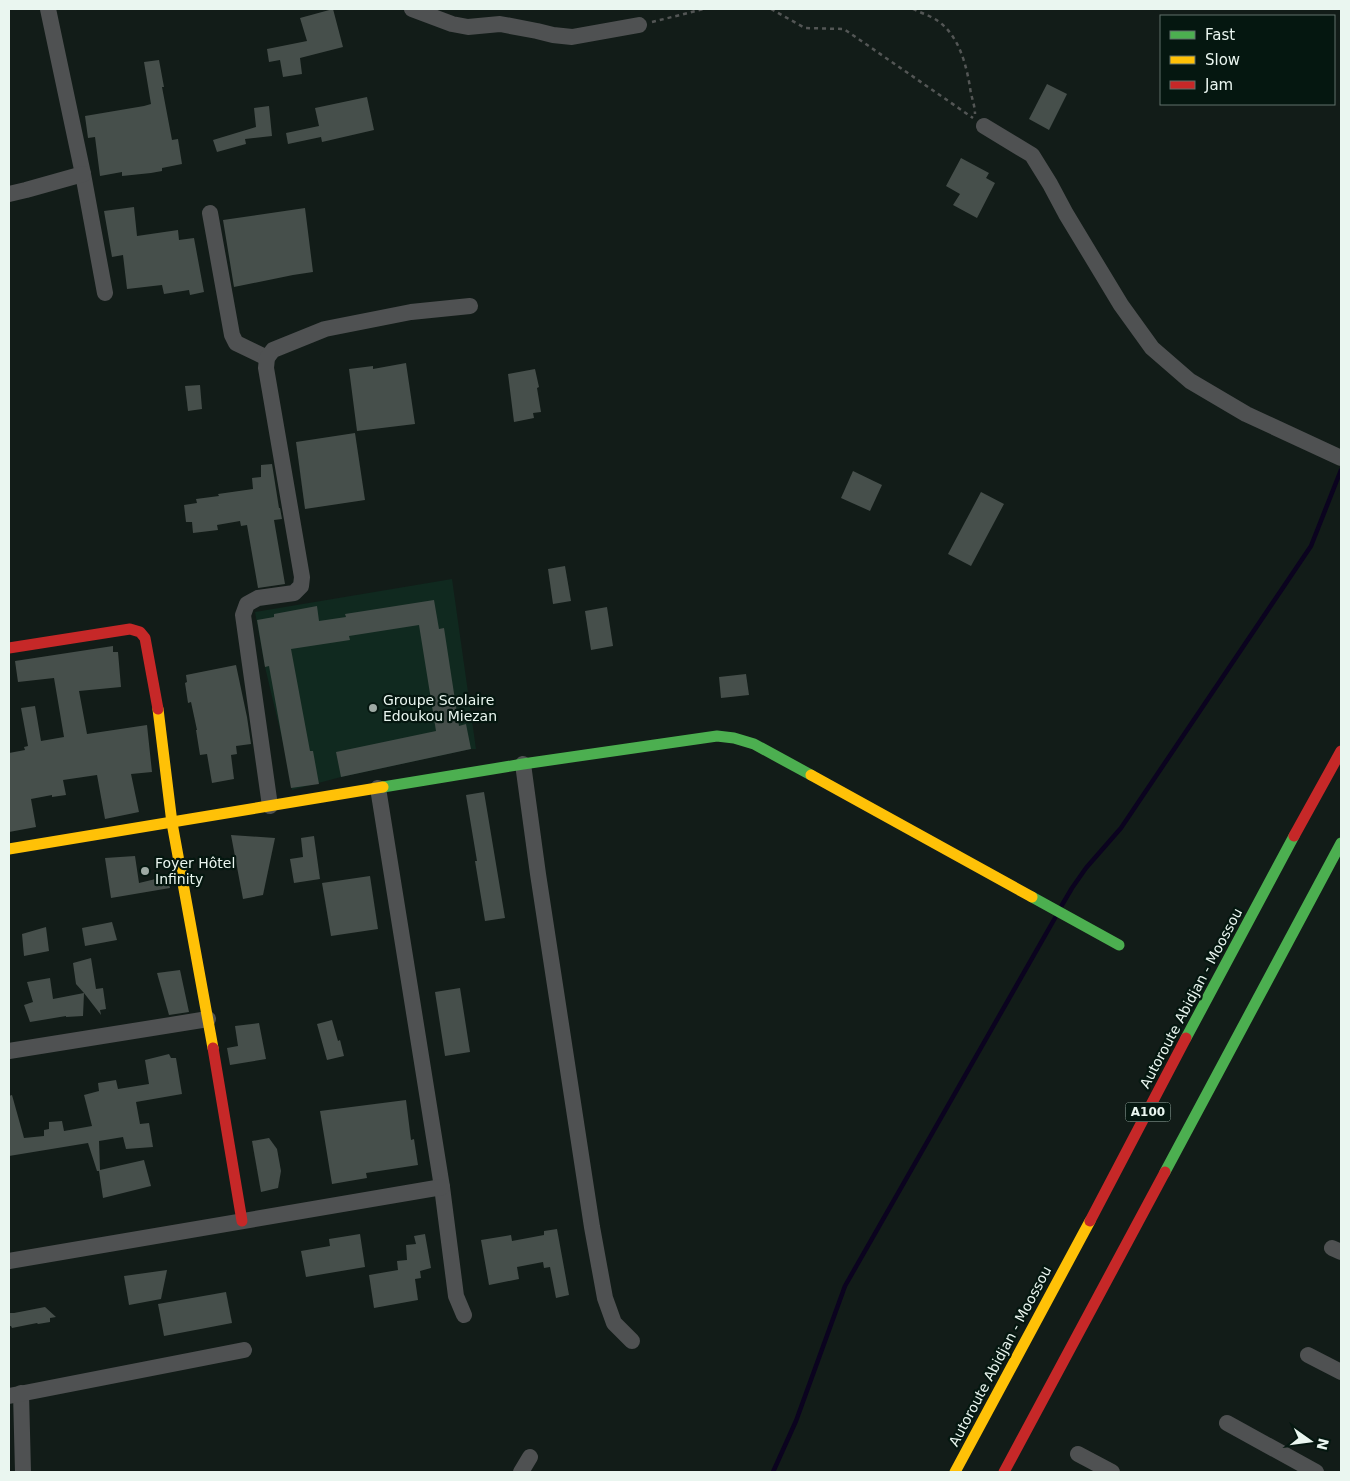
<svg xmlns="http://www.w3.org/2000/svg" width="1350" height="1481" font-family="'DejaVu Sans',sans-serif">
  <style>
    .built { fill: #10291f }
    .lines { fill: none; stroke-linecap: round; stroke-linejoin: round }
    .stream { stroke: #0b031f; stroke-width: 4.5 }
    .building { fill: #464f4b }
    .path { stroke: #535655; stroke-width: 2.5; stroke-dasharray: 4 4; stroke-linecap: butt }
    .street { stroke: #4f5152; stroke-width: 16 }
    .fast { stroke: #4caf50; stroke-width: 11 }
    .slow { stroke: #ffc107; stroke-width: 11 }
    .jam { stroke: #c62828; stroke-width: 11 }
    .poi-dot { fill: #9eaaa4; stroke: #051710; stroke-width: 2 }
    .labels { text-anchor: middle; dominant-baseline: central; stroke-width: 4.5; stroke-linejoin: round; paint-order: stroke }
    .shield { fill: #051710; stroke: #a5b3ad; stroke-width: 1 }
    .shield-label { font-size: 12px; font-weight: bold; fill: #eaf6f0 }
    .poi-label { font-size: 14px; fill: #eaf6f0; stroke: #051710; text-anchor: start }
    .street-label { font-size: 14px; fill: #eaf6f0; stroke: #051710 }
  </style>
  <rect width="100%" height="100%" fill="#121c18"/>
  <!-- built -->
  <polygon class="built" points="452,579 476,749 471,749 341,777 292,790 286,755 265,667 255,612"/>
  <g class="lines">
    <!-- stream -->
    <g class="stream">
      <polyline points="1062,905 1072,888 1086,868 1121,828 1311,546 1341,470"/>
      <polyline points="773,1472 796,1421 845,1286 1055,918"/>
    </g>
  </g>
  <!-- building -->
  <g class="building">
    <polygon points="333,9 343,47 300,58 302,74 283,77 280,60 269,62 267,49 307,41 300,18"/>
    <polygon points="159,60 164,87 162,87 172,140 178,139 182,164 162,168 162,171 151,173 122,176 122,172 100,176 95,137 88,138 85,116 144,106 151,104 144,62"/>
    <polygon points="1047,84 1067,94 1049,130 1029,119"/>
    <polygon points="367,97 374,130 322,142 321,137 288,144 286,133 319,126 315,108"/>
    <polygon points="269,106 272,136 245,139 246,144 217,152 213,140 256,127 254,108"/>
    <polygon points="961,158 989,173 986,178 995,183 977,218 953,205 960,194 946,186"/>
    <polygon points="134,207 137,236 178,230 179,240 194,238 204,292 190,295 189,290 164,294 162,285 127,289 123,255 112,257 104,211"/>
    <polygon points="305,208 313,272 293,275 234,287 223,220"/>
    <polygon points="406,363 415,424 357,431 349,369 373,366 373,369"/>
    <polygon points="535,369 539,387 537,388 541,412 533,413 534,418 514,422 508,374"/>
    <polygon points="200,385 202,409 188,411 185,386"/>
    <polygon points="355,433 365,500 305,509 296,442"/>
    <polygon points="272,464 279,508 280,508 282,519 274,520 285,584 258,588 247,525 241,526 240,521 217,525 218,530 193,533 192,522 186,522 184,505 197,503 196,499 219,496 218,494 253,489 252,478 261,477 261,465"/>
    <polygon points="853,471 882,485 870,511 841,498"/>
    <polygon points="981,492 1004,504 971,566 948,554"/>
    <polygon points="565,566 571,601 553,604 548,569"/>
    <polygon points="434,600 439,629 444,628 459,726 466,724 471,749 341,777 336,752 436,731 419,625 349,636 350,640 291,649 310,751 313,751 319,784 291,788 269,666 265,667 257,620 274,617 274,614 317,606 319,621 346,617 345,614"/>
    <polygon points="607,607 613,646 591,650 585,611"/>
    <polygon points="113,646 113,652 118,652 121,687 79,691 87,734 147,725 152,772 131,774 139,812 105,819 97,775 63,780 66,795 52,797 52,795 31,799 36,827 9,832 9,753 25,750 24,747 28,746 21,708 35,706 41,741 64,737 54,678 18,682 15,661"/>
    <polygon points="236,665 247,717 251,744 236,746 237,754 231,755 234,779 212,783 207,754 200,755 196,730 197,730 191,702 188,703 185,683 187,682 186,675"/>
    <polygon points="746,674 749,695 721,698 719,677"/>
    <polygon points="484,792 505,918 485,921 475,861 477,861 466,795"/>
    <polygon points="231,835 275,838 263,895 243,899"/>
    <polygon points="314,836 320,879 294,883 290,859 303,857 301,838"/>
    <polygon points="135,856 139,883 168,876 170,888 111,898 105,858"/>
    <polygon points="370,876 378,929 331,936 322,883"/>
    <polygon points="112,922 117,940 85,946 82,928"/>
    <polygon points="46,927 49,951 24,956 22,934"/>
    <polygon points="91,958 96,989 103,988 106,1009 100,1010 101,1015 84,993 83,1016 66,1017 66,1016 30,1022 24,1005 33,1002 27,982 50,978 53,999 84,993 76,984 73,963"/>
    <polygon points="180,970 189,1012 169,1015 157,973"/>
    <polygon points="460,988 470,1052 445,1056 435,992"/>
    <polygon points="332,1020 338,1041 340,1040 344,1056 327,1060 317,1024"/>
    <polygon points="259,1023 266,1059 230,1065 227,1048 238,1046 235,1026"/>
    <polygon points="169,1054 171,1058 176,1058 182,1094 136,1102 140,1124 149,1123 153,1147 126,1149 123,1137 99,1141 100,1170 144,1160 151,1186 103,1198 99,1171 97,1171 88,1143 9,1156 9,1096 12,1095 24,1138 44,1136 44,1130 49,1129 49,1122 62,1121 64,1131 92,1126 84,1095 99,1091 98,1083 116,1080 118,1089 149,1084 145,1060"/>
    <polygon points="406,1100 411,1140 414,1139 418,1165 366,1173 367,1178 332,1184 320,1111"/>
    <polygon points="269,1138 277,1149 281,1171 278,1188 261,1192 252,1141"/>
    <polygon points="557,1229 569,1295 556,1298 550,1267 544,1268 543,1262 517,1267 519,1279 489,1285 481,1240 511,1235 512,1241 544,1235 544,1231"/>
    <polygon points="360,1234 365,1267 306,1277 301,1251 330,1246 329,1239"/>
    <polygon points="425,1234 431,1268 420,1271 421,1278 415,1279 418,1300 374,1308 369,1275 398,1270 397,1261 407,1260 406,1245 416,1244 414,1236"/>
    <polygon points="167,1270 161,1299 129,1305 124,1276"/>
    <polygon points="226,1292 232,1323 164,1336 158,1304"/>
    <polygon points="45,1307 56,1317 50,1318 50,1322 38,1324 37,1323 12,1328 11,1326 9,1326 9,1313 14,1313"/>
  </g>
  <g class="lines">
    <!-- path -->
    <g class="path">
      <polyline points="771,9 805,28 844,29 973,118"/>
      <path d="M913,9c8,4 18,7 25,12 21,15 28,43 32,66 1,10 5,18 5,27"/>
      <polyline points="652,22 704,9"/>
    </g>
    <!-- street -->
    <g class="street">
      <polyline points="48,9 83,174 105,293"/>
      <polyline points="412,9 452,24 468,27 500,24 537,31 553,35 572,37 639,25"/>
      <polyline points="984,126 1032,155 1050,184 1066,214 1121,305 1152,348 1190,381 1246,414 1341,458"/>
      <polyline points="9,194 26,190 83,174"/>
      <polyline points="210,213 232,335 236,343 267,358"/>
      <polyline points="523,764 538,874 592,1227 605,1298 614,1323 632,1341"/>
      <polyline points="378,788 442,1187 456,1296 464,1315"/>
      <polyline points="270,806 243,615 247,604 258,598 294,593 301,586 302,577 266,368 267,358 273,350 325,329 411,312 470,306"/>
      <polyline points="9,1051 208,1019"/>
      <polyline points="1332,1248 1341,1252"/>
      <polyline points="9,1261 442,1187"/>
      <polyline points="1308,1355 1341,1372"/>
      <polyline points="21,1393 23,1472"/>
      <polyline points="9,1396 244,1350"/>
      <polyline points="1227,1423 1316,1472"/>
      <polyline points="1078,1454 1112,1472"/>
      <polyline points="521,1472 530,1457"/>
    </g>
    <!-- fast -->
    <g class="fast">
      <polyline points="383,787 523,764 717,736 734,738 754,744 811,775"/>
      <polyline points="1032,897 1119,945"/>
      <polyline points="1186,1038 1294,836"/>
      <polyline points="1165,1172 1341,843"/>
    </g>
    <!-- slow -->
    <g class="slow">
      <polyline points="158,709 172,823 213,1048"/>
      <polyline points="811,775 1032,897"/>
      <polyline points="9,849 383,787"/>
      <polyline points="955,1472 1090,1221"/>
    </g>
    <!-- jam -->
    <g class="jam">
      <polyline points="9,648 130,629 140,632 145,638 158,709"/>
      <polyline points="1294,836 1341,751"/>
      <polyline points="213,1048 242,1221"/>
      <polyline points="1090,1221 1186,1038"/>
      <polyline points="1004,1472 1165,1172"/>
    </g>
  </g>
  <!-- markers -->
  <g class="poi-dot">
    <circle cx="373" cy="708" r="5"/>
    <circle cx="145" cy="871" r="5"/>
  </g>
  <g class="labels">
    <!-- shield labels -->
    <rect class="shield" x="1125.5" y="1102.5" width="45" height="19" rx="4"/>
    <g class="shield-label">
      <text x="1148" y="1112">A100</text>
    </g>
    <!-- poi labels -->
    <g class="poi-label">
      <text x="383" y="700">Groupe Scolaire<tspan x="383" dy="16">Edoukou Miezan</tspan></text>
      <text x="155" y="863">Foyer Hôtel<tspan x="155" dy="16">Infinity</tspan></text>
    </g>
    <!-- street labels -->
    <g class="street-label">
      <text transform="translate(1191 998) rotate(-62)">Autoroute Abidjan - Moossou</text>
      <text transform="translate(1000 1356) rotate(-62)">Autoroute Abidjan - Moossou</text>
    </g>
  </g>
  <!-- border -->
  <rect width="1350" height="1481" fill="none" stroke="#eaf6f0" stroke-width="20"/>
  <!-- legend -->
  <rect x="1160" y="15" width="175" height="90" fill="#051710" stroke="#61706a"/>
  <rect x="1170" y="31" width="25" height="8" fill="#4caf50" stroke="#61706a"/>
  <text x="1205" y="40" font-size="15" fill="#eaf6f0">Fast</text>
  <rect x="1170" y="56" width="25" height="8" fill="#ffc107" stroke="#61706a"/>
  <text x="1205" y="65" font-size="15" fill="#eaf6f0">Slow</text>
  <rect x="1170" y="81" width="25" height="8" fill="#c62828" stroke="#61706a"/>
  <text x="1205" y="90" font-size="15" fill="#eaf6f0">Jam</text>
  <!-- north arrow -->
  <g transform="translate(1310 1441) rotate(104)" stroke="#051710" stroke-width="4" paint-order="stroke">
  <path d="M0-4L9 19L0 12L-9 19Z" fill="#eaf6f0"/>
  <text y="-8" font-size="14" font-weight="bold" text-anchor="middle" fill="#eaf6f0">N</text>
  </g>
</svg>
